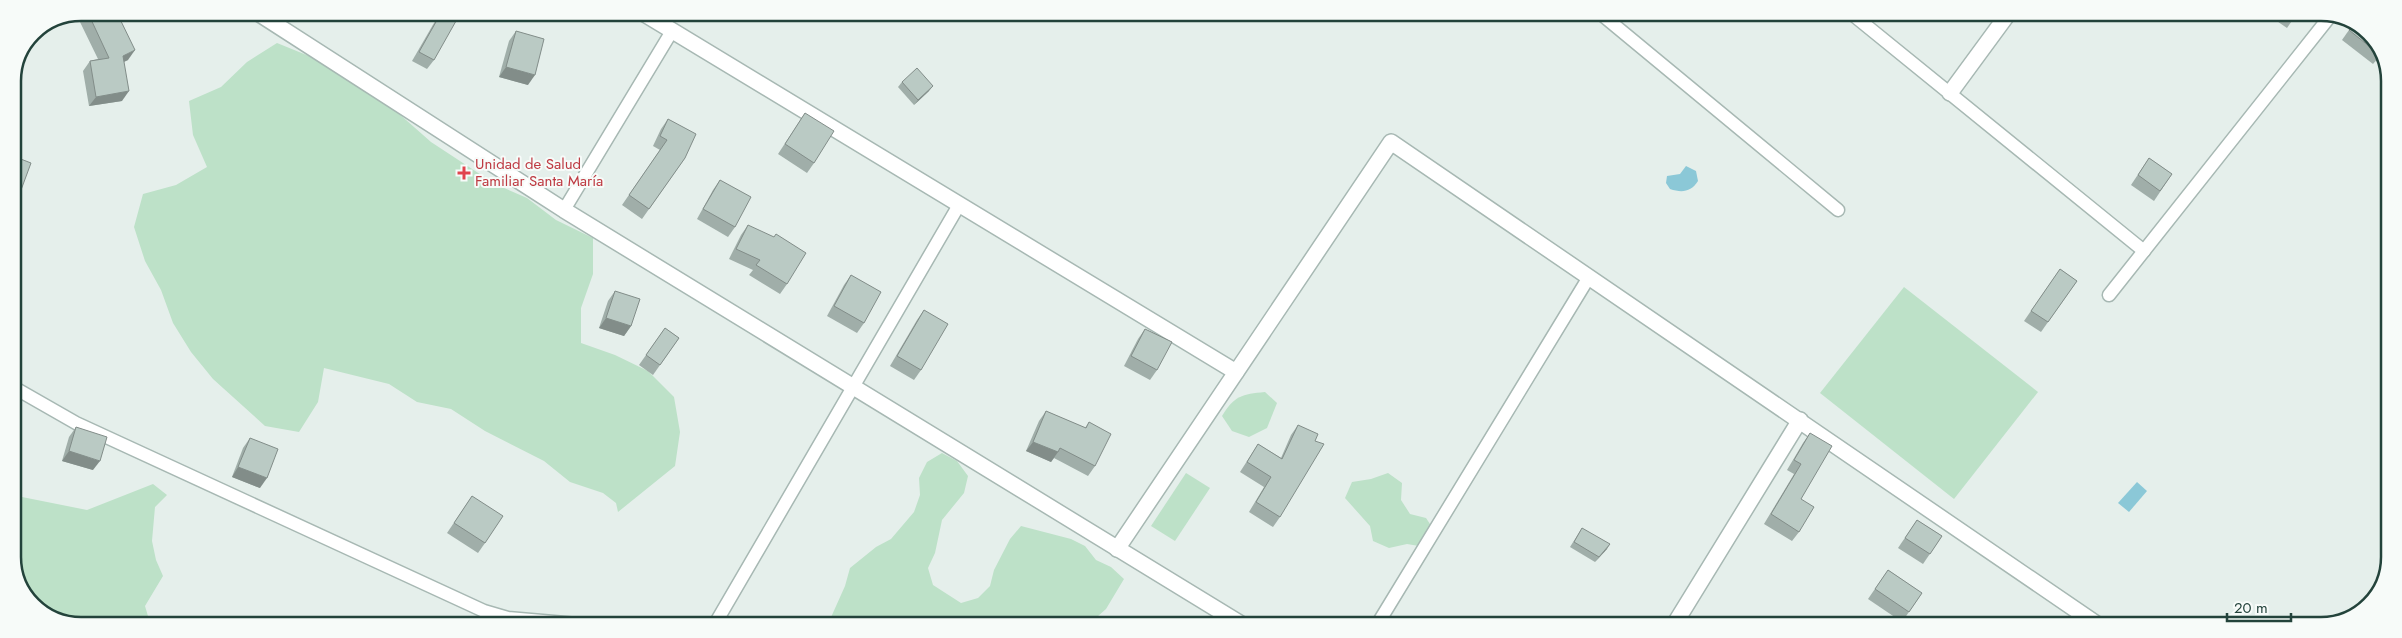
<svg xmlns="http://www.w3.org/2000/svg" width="2402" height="638" font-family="Jost,sans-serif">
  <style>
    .green { fill: #bde1c8 }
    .water { fill: #8bc8d7 }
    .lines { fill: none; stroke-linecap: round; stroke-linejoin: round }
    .lane-casing { stroke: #a7b8b3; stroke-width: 15 }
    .street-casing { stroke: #a7b8b3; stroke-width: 18 }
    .lane { stroke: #fff; stroke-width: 12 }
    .street { stroke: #fff; stroke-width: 15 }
    .wall { fill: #a0aea9 }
    .shaded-wall { fill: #828d89 }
    .building { fill: #bacac4; stroke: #828d89 }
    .health-dot { fill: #e0444e; stroke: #f7fbf9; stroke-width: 2 }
    .labels { text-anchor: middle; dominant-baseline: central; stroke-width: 4; stroke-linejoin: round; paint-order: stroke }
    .health-label { font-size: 15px; fill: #be3a42; stroke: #f7fbf9; text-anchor: start }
    .rim { fill: none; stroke: #23433b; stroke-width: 2.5 }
  </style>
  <rect width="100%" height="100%" fill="#e5efeb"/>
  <!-- green -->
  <g class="green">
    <polygon points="277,43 309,56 339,74 372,90 431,142 495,184 527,198 556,220 593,238 593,274 581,308 581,343 615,355 648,371 674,397 680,432 675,466 618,512 616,503 603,493 570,482 544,461 485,431 451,409 417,402 389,384 324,368 318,402 299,432 265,426 213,379 191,352 173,323 161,290 145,261 134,227 143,194 176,185 207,167 193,135 189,101 221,87 247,62"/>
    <polygon points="1904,287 2038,392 1954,499 1820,393"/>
    <path d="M1265,392l12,11 -10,25 -18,9 -17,-6 -10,-15c12,-20 20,-22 43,-24z"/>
    <polygon points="942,453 957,461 968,476 964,493 942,520 935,553 928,568 933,585 961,603 978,598 990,586 994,570 1010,539 1021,526 1071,539 1085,546 1096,560 1111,567 1124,579 1106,609 1089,624 828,624 845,586 850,568 876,547 891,539 914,512 920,495 919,478 927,462"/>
    <polygon points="1186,473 1210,488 1175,541 1151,526"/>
    <polygon points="1388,473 1402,483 1401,500 1410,514 1426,518 1436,533 1425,547 1407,544 1389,548 1373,541 1370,526 1345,498 1352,482 1371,479"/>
    <polygon points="153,484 167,495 155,507 152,541 156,560 163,576 145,606 150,623 63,623 29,602 13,562 13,502 22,497 87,510"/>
  </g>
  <!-- water -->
  <g class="water">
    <path d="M1686,166l10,5 2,10c-7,11 -16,12 -28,8l-4,-6 1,-7 13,-2z"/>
    <polygon points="2137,482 2147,491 2129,512 2118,503"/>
  </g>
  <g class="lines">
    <!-- lane casing -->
    <g class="lane-casing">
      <g id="lane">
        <polyline points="1601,14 1838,210"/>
        <polyline points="1852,14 2144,251"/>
        <polyline points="564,210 672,31"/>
        <polyline points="2109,295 2331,15"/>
        <polyline points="13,387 76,423 484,611 508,618 577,624"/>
        <polyline points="715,624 959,205"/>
        <polyline points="1377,625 1589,277"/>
      </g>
    </g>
    <!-- street casing -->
    <g class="street-casing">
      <g id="street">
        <polyline points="258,13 564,210 1241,624"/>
        <polyline points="643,13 1236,372"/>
        <polyline points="1950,93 2008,14"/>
        <polyline points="1117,549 1391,142 2098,625"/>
        <polyline points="1674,625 1800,420"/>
      </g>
    </g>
    <!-- lane -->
    <use href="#lane" class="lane"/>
    <!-- street -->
    <use href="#street" class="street"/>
  </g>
  <!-- wall -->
  <g class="wall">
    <polygon points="87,12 117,13 128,60 124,62 122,101 89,106 83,71 90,61 98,59 80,22"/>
    <polygon points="441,13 434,60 427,69 412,61 434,23"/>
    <polygon points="2268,15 2296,15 2287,28"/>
    <polygon points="2349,30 2373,36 2381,55 2373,64 2342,40"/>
    <polygon points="516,31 528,85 499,77 509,41"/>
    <polygon points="902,82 929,91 914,105 898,87"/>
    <polygon points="805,113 814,163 807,173 778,154"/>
    <polygon points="668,119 685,158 642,219 622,205 660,150 653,146 661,129"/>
    <polygon points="2149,158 2172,174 2154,201 2131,185"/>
    <polygon points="720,180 735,227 728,237 697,219 713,190"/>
    <polygon points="748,225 787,284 780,294 749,275 753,270 729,259 741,235"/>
    <polygon points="2060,269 2077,281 2041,332 2024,321"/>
    <polygon points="851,275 864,323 857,333 827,316 844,285"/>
    <polygon points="615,291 631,326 624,336 599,328 608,301"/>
    <polygon points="924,310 921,370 914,380 890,366 917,320"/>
    <polygon points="665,328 679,338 653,375 639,365"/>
    <polygon points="1145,329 1157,370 1150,380 1124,366 1138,339"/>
    <polygon points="1046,411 1085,428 1089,422 1095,466 1088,476 1054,458 1051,462 1026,451 1039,421"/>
    <polygon points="1298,425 1280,517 1273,527 1249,512 1264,487 1240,472 1258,444 1281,458 1291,435"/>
    <polygon points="76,427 93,470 62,461 69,437"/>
    <polygon points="1810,433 1801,499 1799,532 1792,541 1764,524 1794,474 1787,470 1803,443"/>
    <polygon points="250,438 260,488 232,477 243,448"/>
    <polygon points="472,496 485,543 478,553 447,533"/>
    <polygon points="1917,520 1942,536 1923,564 1898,548"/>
    <polygon points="1582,528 1607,549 1595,562 1570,547"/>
    <polygon points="1888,570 1922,593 1902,622 1868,599"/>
  </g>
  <!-- shaded-wall -->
  <g class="shaded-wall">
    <polygon points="135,50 128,60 116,65 123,56"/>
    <polygon points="506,67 535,75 528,85 499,77"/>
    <polygon points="933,86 929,91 914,105 918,100"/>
    <polygon points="129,91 122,101 89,106 96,97"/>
    <polygon points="13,187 21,190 14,200 13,200"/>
    <polygon points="606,318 631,326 624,336 599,328"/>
    <polygon points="1033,442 1058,452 1051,462 1026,451"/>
    <polygon points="69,451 100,461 93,470 62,461"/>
    <polygon points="238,467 267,478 260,488 232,477"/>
    <polygon points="1610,544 1607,549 1595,562 1599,557"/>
  </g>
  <!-- building -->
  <g class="building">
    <polygon points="88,13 117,13 135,50 123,56 129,91 96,97 90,61 109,58"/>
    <polygon points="441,13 456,21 434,60 419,52"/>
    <polygon points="2289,15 2296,15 2294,18"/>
    <polygon points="2353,24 2373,36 2380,55 2349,30"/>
    <polygon points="516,31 544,39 535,75 506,67"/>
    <polygon points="917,68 933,86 918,100 902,82"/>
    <polygon points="805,113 834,131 814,163 785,144"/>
    <polygon points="668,119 696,134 685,158 649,209 629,195 667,140 660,136"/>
    <polygon points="13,156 31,163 21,190 13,187"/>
    <polygon points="2149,158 2172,174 2160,191 2138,175"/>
    <polygon points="720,180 751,197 735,227 703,209"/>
    <polygon points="748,225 774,237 776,234 806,253 787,284 756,265 760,260 736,249"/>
    <polygon points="2060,269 2077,281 2048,322 2031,311"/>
    <polygon points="851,275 881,292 864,323 834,306"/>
    <polygon points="615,291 640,299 631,326 606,318"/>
    <polygon points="924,310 948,324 921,370 897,356"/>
    <polygon points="665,328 679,338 660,365 646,355"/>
    <polygon points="1145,329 1172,342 1157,370 1131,356"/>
    <polygon points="1046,411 1086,428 1089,422 1111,434 1095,466 1060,448 1058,452 1033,442"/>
    <polygon points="1298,425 1318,434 1315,441 1324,444 1280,517 1256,502 1271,477 1247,462 1258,444 1282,459"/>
    <polygon points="76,427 107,437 100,461 69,451"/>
    <polygon points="1810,433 1832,446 1801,499 1814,507 1799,532 1771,514 1801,464 1794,460"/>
    <polygon points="250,438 278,449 267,478 238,467"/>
    <polygon points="472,496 503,516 485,543 454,523"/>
    <polygon points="1917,520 1942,536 1930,554 1905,538"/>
    <polygon points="1582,528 1610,544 1599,557 1574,542"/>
    <polygon points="1888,570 1922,593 1909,612 1875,589"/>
  </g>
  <!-- markers -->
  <path class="health-dot" d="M461.5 165.5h5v5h5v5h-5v5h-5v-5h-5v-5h5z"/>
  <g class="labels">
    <!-- health labels -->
    <g class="health-label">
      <text x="475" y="164">Unidad de Salud<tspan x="475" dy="17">Familiar Santa María</tspan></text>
    </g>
  </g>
  <!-- crop -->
  <path d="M0 0H2402V638H0ZM81 21H2321A60 60 0 0 1 2381 81V557A60 60 0 0 1 2321 617H81A60 60 0 0 1 21 557V81A60 60 0 0 1 81 21Z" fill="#f7fbf9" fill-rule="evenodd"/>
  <path class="rim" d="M81 21H2321A60 60 0 0 1 2381 81V557A60 60 0 0 1 2321 617H81A60 60 0 0 1 21 557V81A60 60 0 0 1 81 21Z"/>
  <!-- scale -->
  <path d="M2227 613v8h64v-8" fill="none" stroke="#23433b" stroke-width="2.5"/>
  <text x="2234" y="613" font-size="15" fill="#23433b" stroke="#f7fbf9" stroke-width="4" paint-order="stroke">20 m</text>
</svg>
